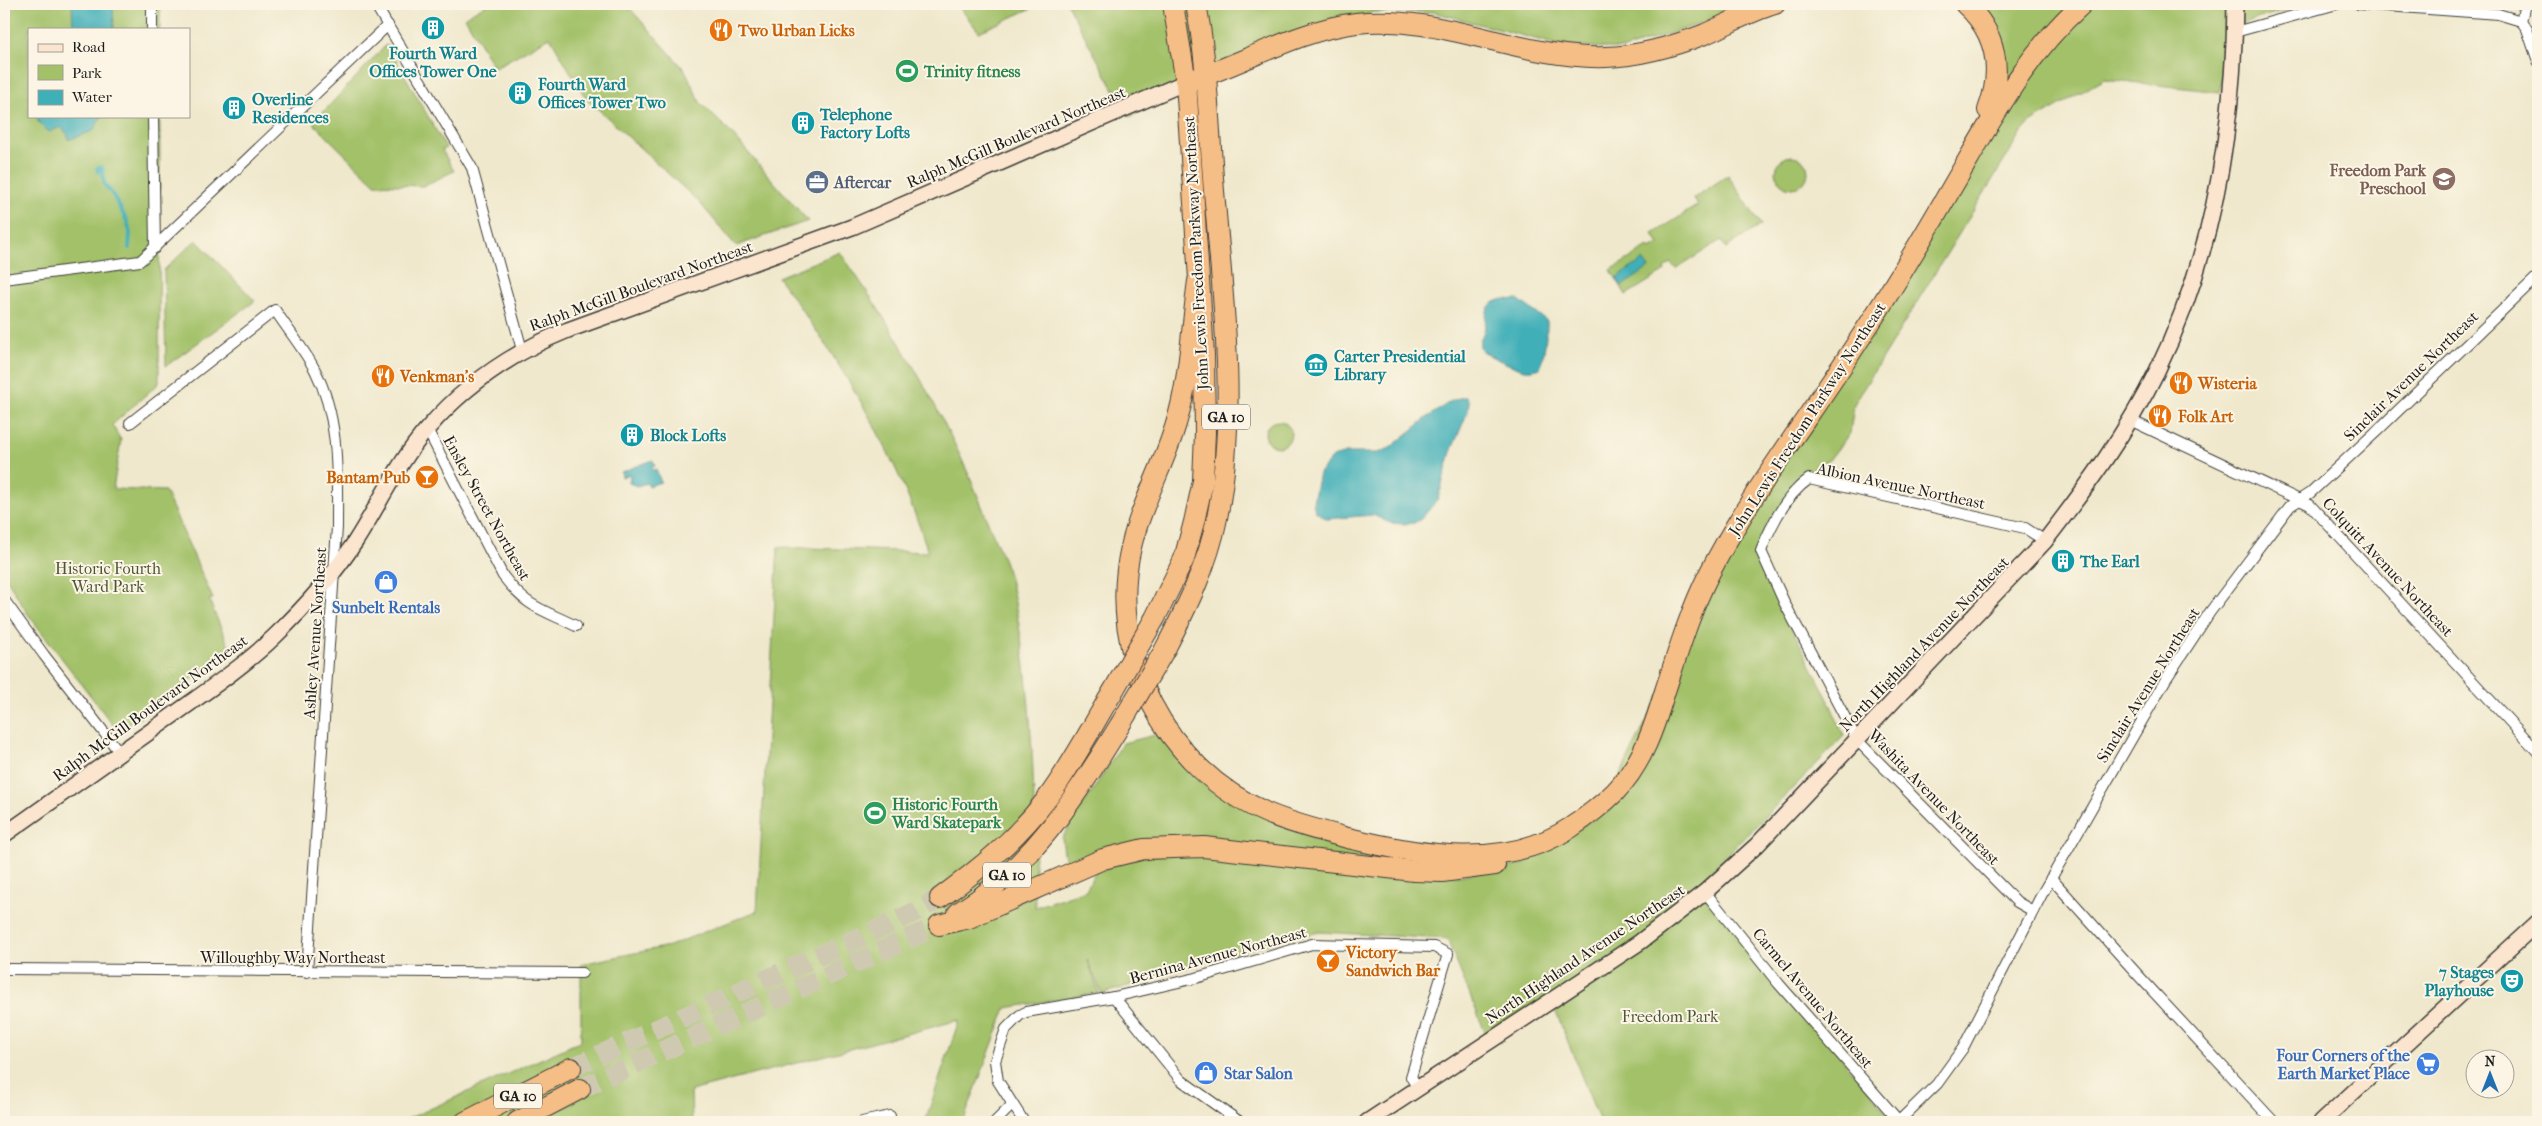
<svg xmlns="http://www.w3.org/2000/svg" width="2542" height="1126" font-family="'IM FELL French Canon',serif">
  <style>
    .green { fill: #a3c169; stroke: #606e42 }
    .water { fill: #3fafb8; stroke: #2e666a }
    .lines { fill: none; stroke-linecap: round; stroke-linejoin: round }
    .stream { stroke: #3fafb8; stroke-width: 4 }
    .highway-tunnel { stroke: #cfc9b2; stroke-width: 20; stroke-dasharray: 20 10; stroke-linecap: butt }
    .street-casing { stroke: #3c3b36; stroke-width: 12 }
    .secondary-casing { stroke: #3c3b36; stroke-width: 18 }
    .highway-casing { stroke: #3c3b36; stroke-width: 22 }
    .street { stroke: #fff; stroke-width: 10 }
    .secondary { stroke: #fbe5cf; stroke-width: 15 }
    .highway { stroke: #f6be87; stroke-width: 20 }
    .highway-bridge-casing { stroke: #3c3b36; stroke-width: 22; stroke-linecap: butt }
    .highway-bridge { stroke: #f6be87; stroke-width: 20 }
    .labels { text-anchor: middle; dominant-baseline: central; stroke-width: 4; stroke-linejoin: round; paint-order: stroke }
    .shield { fill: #fcf5e5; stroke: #5f5d58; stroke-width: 1 }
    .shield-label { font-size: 15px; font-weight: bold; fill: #1c1c1c }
    .food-label { font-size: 16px; font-weight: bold; fill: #c56008; stroke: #fcf5e5; text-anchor: start }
    .culture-label { font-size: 16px; font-weight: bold; fill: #0d838f; stroke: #fcf5e5; text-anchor: start }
    .leisure-label { font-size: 16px; font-weight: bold; fill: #27864d; stroke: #fcf5e5; text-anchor: start }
    .street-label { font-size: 16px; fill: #1c1c1c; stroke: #fcf5e5 }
    .education-label { font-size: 16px; font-weight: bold; fill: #785e54; stroke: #fcf5e5; text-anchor: end }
    .service-label { font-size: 16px; font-weight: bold; fill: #4e5e75; stroke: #fcf5e5; text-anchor: start }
    .park-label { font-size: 16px; fill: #4b5637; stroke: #fcf5e5 }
    .shop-label { font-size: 16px; font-weight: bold; fill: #366cbe; stroke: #fcf5e5 }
  </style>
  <rect width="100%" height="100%" fill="#fcf5e5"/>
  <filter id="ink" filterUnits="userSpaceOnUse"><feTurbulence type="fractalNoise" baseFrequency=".02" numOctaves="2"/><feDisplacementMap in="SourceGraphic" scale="10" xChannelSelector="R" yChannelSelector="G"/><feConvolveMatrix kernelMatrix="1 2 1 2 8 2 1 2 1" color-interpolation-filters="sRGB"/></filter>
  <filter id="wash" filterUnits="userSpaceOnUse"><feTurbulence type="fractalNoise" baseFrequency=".0096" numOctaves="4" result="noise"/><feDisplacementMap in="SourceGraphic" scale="20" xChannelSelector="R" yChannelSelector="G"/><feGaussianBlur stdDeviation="1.12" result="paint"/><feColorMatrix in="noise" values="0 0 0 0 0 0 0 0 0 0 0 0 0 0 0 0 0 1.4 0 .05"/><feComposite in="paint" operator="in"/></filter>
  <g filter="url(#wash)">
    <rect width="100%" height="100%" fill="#efe8cc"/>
    <!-- green -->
    <g class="green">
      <polygon points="4,4 160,4 160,29 29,29 29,116 160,116 159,383 112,425 121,440 113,489 165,491 213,599 209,600 231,651 119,733 27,613 4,574"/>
      <polygon points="487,4 626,4 685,70 700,102 732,134 808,221 736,246 699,202 585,97 550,37 494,68 465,17"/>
      <polygon points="957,4 1041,4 979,32"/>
      <polygon points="1067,4 1743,4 1724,11 1708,21 1624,49 1558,45 1433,12 1373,12 1181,91 1129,117"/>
      <path d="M1974,4h331l-81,25 -4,63 -116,-13 -73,43 -9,10 -168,272 -4,29 -21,27 -34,21 -40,75 73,143 16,37 -146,149 192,231 -6,6h-284l-51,-127 -62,42 -40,-98 -128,-7 -74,18 -143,44 -15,-35 12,34 -93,15 -43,114h-38l34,-102 -268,71 1,31h-291l180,-81v-77l88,-18 88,-35 21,-364 150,5c-31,-100 -88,-191 -150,-275l62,-25c60,86 115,179 151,278 7,17 16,35 20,53 23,107 24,215 24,324l51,-17 10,-20 49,-14 33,-4 279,24 64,-11 80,-51 133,-272 240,-383 28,-110z"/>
      <polygon points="387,44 446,148 442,150 454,171 423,186 375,184 313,123"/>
      <circle cx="1792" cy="172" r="16"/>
      <polygon points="1728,175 1761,225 1726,248 1721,240 1676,269 1671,263 1664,268 1665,271 1626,295 1611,270 1648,247 1649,249 1659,244 1653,234 1698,205 1694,198"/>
      <polygon points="196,240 255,301 166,366 164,270"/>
      <circle cx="1278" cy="434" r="13"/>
      <polygon points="1163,733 1219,791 1435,868 1232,845 1066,866 1062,838 1123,743"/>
    </g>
    <!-- water -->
    <g class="water">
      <polygon points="72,4 113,4 114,29 73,29"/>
      <polygon points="36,116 102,116 93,131 68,140 68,135 61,127 49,132 39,123"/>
      <polygon points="1643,260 1649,268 1622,286 1616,278"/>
      <path d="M1504,299l15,1 28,21c1,5 -4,43 -7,47 -4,1 -10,3 -15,2 -7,-1 -42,-16 -44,-21 -4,-8 1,-11 3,-18 4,-17 -2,-27 20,-32z"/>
      <polygon points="1462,397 1466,397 1469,401 1468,411 1451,452 1438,499 1421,519 1414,523 1404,524 1390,523 1373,515 1327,519 1315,511 1313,502 1319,473 1333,457 1346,453 1378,453 1390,448 1428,417 1451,401"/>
      <polygon points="653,460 655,466 652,467 653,470 656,469 661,482 649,486 647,483 637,486 629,483 630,474 622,477 621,472"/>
    </g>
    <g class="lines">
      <!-- stream -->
      <polyline class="stream" points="98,170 98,172 97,168 102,167 104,184 113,195 127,221 130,232 129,248"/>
    </g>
  </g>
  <g filter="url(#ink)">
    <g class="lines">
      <!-- highway-tunnel -->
      <g class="highway-tunnel">
        <polyline points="571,1068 911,914 940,898"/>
        <polyline points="580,1089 939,925"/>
      </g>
      <!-- street casing -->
      <g class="street-casing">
        <g id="street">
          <polyline points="152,4 152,29"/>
          <polyline points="375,4 472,168 522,350"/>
          <polyline points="2359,4 2498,14 2521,21"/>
          <polyline points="2521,21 2527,29 2538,61"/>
          <polyline points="2521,21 2525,4"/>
          <polyline points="2235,32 2337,4"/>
          <polyline points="153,116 155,248"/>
          <polyline points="4,279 140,261 388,25"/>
          <polyline points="2130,420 2310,505 2538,752"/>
          <path d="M130,423l145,-113c13,20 29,39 40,60 25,49 22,104 22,157l-30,445"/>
          <path d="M427,429l76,147c25,33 39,33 73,50"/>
          <polyline points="4,600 44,655 120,753"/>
          <polyline points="2051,878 2138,975 2274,1122"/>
          <polyline points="1705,892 1779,984 1899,1121"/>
          <path d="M2033,911l-16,-9 -160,-162 -72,-136 -24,-53c10,-26 25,-56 48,-72l216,49 20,13"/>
          <polyline points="4,969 582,973"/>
          <polyline points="1114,997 1181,1080 1240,1122"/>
          <polyline points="862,1122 890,1116"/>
          <polyline points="995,1122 1012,1105"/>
          <polyline points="1024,1122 998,1081 995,1061 1006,1029 1020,1015 1026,1012 1114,997 1196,978 1312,944 1434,947 1448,954 1411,1077 1418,1088"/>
          <polyline points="1898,1122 1937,1084 1963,1048 2042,894 2166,679 2210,612 2290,506 2310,493 2378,430 2538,276"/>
        </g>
      </g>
      <!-- secondary casing -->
      <g class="secondary-casing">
        <g id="secondary">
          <path d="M4,835c53,-38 107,-76 161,-114 37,-27 77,-53 110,-85 29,-28 58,-60 80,-94 24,-37 43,-80 73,-114 39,-45 85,-76 140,-98l284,-103 334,-145"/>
          <path d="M1367,1122l273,-180 65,-50 52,-47 288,-304c42,-54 82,-109 112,-170 56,-115 77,-241 78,-367"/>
          <polyline points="2321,1122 2538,922"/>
        </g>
      </g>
      <!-- highway casing -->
      <g class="highway-casing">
        <g id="highway">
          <path d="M1965,4c32,29 38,66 23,106"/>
          <path d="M1195,79c53,-18 105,-49 161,-56 84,-10 166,37 250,34 34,-1 68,-11 99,-23 23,-10 46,-23 70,-30"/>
          <path d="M1198,281c-6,42 -8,91 -19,132 -11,46 -37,87 -48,134 -25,107 35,222 136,266 26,11 54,18 81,25 71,17 156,33 222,-10 15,-10 32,-23 45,-36 27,-28 39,-64 50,-101 13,-39 25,-79 43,-115 42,-83 99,-155 149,-233 33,-50 64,-102 94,-154 39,-66 73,-133 131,-185"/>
          <polyline points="1155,618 1184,559 1194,522 1203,481 1205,433 1204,355 1186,82 1173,4"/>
          <path d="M1164,651c22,-42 44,-86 53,-133 21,-107 6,-219 -3,-327 -5,-63 -6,-125 -18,-187"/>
          <path d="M940,898c40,-29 76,-59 106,-98 25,-33 45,-72 66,-107"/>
          <path d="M958,913c73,-46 118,-116 162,-188"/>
          <polyline points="939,925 969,918 1103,859 1144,849 1204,847 1414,871 1442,872 1495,865"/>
          <polyline points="465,1122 571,1068"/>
          <polyline points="517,1122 580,1089"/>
        </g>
      </g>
      <!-- street -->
      <use href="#street" class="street"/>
      <!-- secondary -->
      <use href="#secondary" class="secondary"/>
      <!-- highway -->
      <use href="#highway" class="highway"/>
      <!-- highway-bridge casing -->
      <g class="highway-bridge-casing">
        <g id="highway-bridge">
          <polyline points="1112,693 1155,618"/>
          <polyline points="1120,725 1164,651"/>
        </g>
      </g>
      <!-- highway-bridge -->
      <use href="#highway-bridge" class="highway-bridge"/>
    </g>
  </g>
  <!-- icons -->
  <defs>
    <g id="building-disc" transform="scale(1.25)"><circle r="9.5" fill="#0f9aa8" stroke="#fcf5e5"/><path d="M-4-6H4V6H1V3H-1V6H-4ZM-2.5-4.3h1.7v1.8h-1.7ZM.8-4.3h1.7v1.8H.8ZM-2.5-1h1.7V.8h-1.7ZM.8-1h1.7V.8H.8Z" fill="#fff"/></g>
    <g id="restaurant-disc" transform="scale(1.25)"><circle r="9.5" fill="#e8710a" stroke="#fcf5e5"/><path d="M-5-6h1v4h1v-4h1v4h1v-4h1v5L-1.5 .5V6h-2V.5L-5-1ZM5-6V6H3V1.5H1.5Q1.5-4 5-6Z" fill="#fff"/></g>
    <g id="stadium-disc" transform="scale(1.25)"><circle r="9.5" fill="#2e9e5b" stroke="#fcf5e5"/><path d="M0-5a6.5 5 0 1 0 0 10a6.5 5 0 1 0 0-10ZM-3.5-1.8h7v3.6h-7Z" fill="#fff"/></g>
    <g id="school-disc" transform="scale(1.25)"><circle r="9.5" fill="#8d6e63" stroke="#fcf5e5"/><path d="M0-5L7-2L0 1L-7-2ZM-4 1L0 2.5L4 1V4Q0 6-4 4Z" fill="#fff"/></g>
    <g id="office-disc" transform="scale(1.25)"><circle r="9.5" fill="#5c6f8a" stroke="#fcf5e5"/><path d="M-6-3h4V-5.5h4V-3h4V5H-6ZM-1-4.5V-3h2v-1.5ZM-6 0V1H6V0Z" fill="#fff"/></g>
    <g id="museum-disc" transform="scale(1.25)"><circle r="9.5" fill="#0f9aa8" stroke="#fcf5e5"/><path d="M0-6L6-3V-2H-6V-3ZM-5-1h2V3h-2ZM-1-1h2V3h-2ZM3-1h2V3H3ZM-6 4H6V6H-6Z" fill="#fff"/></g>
    <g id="bar-disc" transform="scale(1.25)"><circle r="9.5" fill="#e8710a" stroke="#fcf5e5"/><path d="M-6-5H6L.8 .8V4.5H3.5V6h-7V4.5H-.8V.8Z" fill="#fff"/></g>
    <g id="shop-disc" transform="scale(1.25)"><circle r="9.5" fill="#3f7fe0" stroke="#fcf5e5"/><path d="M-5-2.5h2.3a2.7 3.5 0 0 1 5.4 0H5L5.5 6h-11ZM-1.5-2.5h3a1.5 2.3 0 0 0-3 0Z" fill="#fff"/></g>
    <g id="theatre-disc" transform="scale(1.25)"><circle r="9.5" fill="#0f9aa8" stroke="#fcf5e5"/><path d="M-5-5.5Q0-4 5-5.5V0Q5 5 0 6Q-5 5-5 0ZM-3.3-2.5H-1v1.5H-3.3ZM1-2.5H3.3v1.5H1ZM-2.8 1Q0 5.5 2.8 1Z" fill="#fff"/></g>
    <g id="supermarket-disc" transform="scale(1.25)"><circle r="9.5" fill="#3f7fe0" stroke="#fcf5e5"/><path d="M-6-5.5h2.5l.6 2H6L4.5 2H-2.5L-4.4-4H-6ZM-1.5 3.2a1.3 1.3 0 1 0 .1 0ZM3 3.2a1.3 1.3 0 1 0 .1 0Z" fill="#fff"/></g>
  </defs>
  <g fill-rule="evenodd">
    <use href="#building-disc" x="433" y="28"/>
    <use href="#restaurant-disc" x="721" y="30"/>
    <use href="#stadium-disc" x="907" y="71"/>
    <use href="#building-disc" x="520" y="93"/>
    <use href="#building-disc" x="234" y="108"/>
    <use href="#building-disc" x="803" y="123"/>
    <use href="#school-disc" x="2444" y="179"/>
    <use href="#office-disc" x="817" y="182"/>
    <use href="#museum-disc" x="1316" y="365"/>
    <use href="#restaurant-disc" x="383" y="376"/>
    <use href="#restaurant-disc" x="2181" y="383"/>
    <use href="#restaurant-disc" x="2160" y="416"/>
    <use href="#building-disc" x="632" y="435"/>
    <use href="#bar-disc" x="427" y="477"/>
    <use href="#building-disc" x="2063" y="561"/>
    <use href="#shop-disc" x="386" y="582"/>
    <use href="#stadium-disc" x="875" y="813"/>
    <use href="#bar-disc" x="1328" y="961"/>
    <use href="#theatre-disc" x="2512" y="981"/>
    <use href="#supermarket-disc" x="2428" y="1064"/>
    <use href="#shop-disc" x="1206" y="1073"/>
  </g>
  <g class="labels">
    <!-- shield labels -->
    <g class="shield">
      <rect x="1202" y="404.5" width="48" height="25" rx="4"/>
      <rect x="983" y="862.5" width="48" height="25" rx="4"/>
      <rect x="494" y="1083.5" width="48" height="25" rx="4"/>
    </g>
    <g class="shield-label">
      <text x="1226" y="417">GA 10</text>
      <text x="1007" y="875">GA 10</text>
      <text x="518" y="1096">GA 10</text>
    </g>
    <!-- food labels -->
    <g class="food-label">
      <text x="738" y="30">Two Urban Licks</text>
      <text x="400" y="376">Venkman's</text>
      <text x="2198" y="383">Wisteria</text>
      <text x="2178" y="416">Folk Art</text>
      <text x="410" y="477" text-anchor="end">Bantam Pub</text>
      <text x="1346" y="952">Victory<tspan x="1346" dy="18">Sandwich Bar</tspan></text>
    </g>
    <!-- culture labels -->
    <g class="culture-label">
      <text x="433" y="53" text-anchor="middle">Fourth Ward<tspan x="433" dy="18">Offices Tower One</tspan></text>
      <text x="538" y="84">Fourth Ward<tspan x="538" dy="18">Offices Tower Two</tspan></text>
      <text x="252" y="99">Overline<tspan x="252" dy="18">Residences</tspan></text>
      <text x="820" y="114">Telephone<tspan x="820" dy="18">Factory Lofts</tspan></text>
      <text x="1334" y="356">Carter Presidential<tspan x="1334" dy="18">Library</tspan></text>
      <text x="650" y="435">Block Lofts</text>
      <text x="2080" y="561">The Earl</text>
      <text x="2494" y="972" text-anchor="end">7 Stages<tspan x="2494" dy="18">Playhouse</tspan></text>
    </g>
    <!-- leisure labels -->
    <g class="leisure-label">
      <text x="924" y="71">Trinity fitness</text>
      <text x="892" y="804">Historic Fourth<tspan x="892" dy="18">Ward Skatepark</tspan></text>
    </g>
    <!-- street labels -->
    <g class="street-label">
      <text transform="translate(1016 137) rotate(-23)">Ralph McGill Boulevard Northeast</text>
      <text transform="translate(1196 253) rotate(-93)">John Lewis Freedom Parkway Northeast</text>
      <text transform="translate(641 286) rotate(-20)">Ralph McGill Boulevard Northeast</text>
      <text transform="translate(2411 376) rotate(-44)">Sinclair Avenue Northeast</text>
      <text transform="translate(1807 419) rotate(-57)">John Lewis Freedom Parkway Northeast</text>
      <text transform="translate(1901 486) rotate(12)">Albion Avenue Northeast</text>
      <text transform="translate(487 508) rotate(61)">Ensley Street Northeast</text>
      <text transform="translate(2388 567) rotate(47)">Colquitt Avenue Northeast</text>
      <text transform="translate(315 633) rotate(-86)">Ashley Avenue Northeast</text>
      <text transform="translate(1924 644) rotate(-46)">North Highland Avenue Northeast</text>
      <text transform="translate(2148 685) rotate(-58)">Sinclair Avenue Northeast</text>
      <text transform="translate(150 708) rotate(-36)">Ralph McGill Boulevard Northeast</text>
      <text transform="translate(1934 797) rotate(46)">Washita Avenue Northeast</text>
      <text transform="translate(1585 954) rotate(-34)">North Highland Avenue Northeast</text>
      <text transform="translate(1218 955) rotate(-15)">Bernina Avenue Northeast</text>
      <text x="293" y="957">Willoughby Way Northeast</text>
      <text transform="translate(1813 998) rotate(50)">Carmel Avenue Northeast</text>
    </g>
    <!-- education labels -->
    <g class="education-label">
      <text x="2426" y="170">Freedom Park<tspan x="2426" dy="18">Preschool</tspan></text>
    </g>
    <!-- service labels -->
    <g class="service-label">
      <text x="834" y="182">Aftercar</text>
    </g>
    <!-- park labels -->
    <g class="park-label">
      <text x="108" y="568">Historic Fourth<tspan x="108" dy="18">Ward Park</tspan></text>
      <text x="1670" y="1016">Freedom Park</text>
    </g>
    <!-- shop labels -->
    <g class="shop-label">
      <text x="386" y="607">Sunbelt Rentals</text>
      <text x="2410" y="1055" text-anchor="end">Four Corners of the<tspan x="2410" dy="18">Earth Market Place</tspan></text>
      <text x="1224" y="1073" text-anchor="start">Star Salon</text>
    </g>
  </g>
  <!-- margin -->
  <rect width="2542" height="1126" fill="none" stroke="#fcf5e5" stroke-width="20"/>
  <!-- legend -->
  <rect x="28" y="28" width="162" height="90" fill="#fcf5e5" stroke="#a29e95"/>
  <rect x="38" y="44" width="25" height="8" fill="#fbe5cf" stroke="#a29e95"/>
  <text x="72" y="52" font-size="15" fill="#1c1c1c">Road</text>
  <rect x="38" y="65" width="25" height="15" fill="#a3c169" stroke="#a29e95"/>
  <text x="72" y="78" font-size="15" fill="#1c1c1c">Park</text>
  <rect x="38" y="90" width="25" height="15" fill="#3fafb8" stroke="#a29e95"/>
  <text x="72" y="102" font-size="15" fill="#1c1c1c">Water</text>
  <!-- north arrow -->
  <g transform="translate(2490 1074)"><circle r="24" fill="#fcf5e5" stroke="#a29e95"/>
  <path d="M0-4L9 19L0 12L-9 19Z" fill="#1f6fb2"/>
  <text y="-8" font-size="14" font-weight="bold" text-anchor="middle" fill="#1c1c1c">N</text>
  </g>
</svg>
